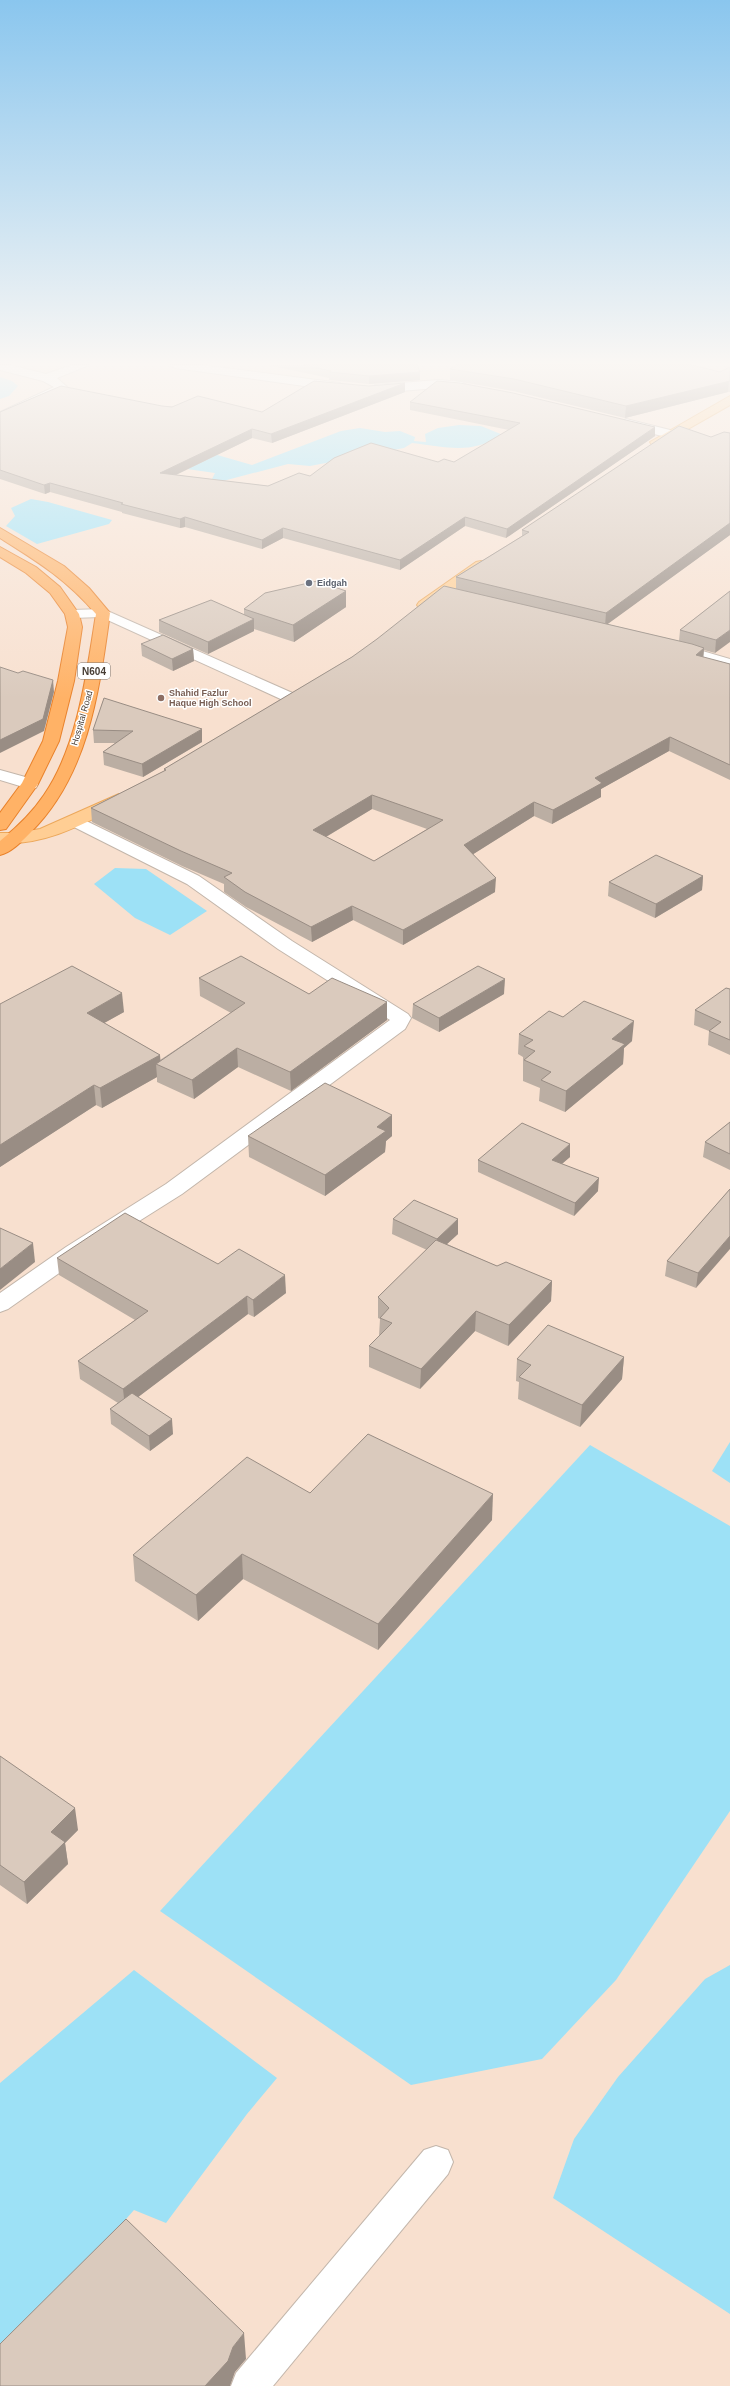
<svg xmlns="http://www.w3.org/2000/svg" width="730" height="2386" font-family="Helvetica,sans-serif">
  <style>
    .commercial { fill: #f8e0cf }
    .water { fill: #9de1f6 }
    .lines { fill: none; stroke-linecap: round; stroke-linejoin: round }
    .street-casing { stroke: #c3b6ab; stroke-width: 2 }
    .primary-casing { stroke: #eca85b; stroke-width: 2 }
    .highway-casing { stroke: #e9822b; stroke-width: 2 }
    .street { fill: #fff; fill-rule: evenodd }
    .primary { fill: #ffce94; fill-rule: evenodd }
    .highway { fill: #ffb266; fill-rule: evenodd }
    .wall { fill: #bbaea3; fill-rule: evenodd }
    .shaded-wall { fill: #998d84 }
    .building { fill: #dacabd; stroke: #998d84; fill-rule: evenodd }
    .worship-dot { fill: #6b7280; stroke: #fff; stroke-width: 1.5 }
    .education-dot { fill: #8d6e63; stroke: #fff; stroke-width: 1.5 }
    .labels { text-anchor: middle; dominant-baseline: central; stroke-width: 3; stroke-linejoin: round; paint-order: stroke }
    .far-worship-label { font-size: 9px; font-weight: bold; fill: #5b616d; stroke: #fff; text-anchor: start }
    .far-education-label { font-size: 9px; font-weight: bold; fill: #785e54; stroke: #fff; text-anchor: start }
    .far-street-label { font-size: 9px; fill: #473d34; stroke: #fff }
    .shield { fill: #fff; stroke: #7e7771; stroke-width: 1 }
    .shield-label { font-size: 10px; font-weight: bold; fill: #473d34 }
  </style>
  <rect width="100%" height="100%" fill="#f4ede6"/>
  <!-- commercial -->
  <rect class="commercial" x="0" y="365" width="730" height="2021"/>
  <!-- water -->
  <g class="water">
    <polygon points="0,377 12,381 18,386 9,396 0,399"/>
    <path d="M459,425l22,1 22,9c-35,20 -54,12 -91,8l-8,5 -94,18 -22,-2 -65,17 -11,-2 3,-6 -28,-4 20,-17 45,13 89,-34 19,-3 25,4 15,-1 15,6 -1,4 12,1 -1,-8 13,-6z"/>
    <polygon points="31,499 48,502 112,520 109,524 37,544 6,526 15,516 11,508"/>
    <polygon points="115,868 146,869 207,911 170,935 135,918 94,884"/>
    <polygon points="730,1442 730,1483 712,1471"/>
    <polygon points="590,1445 730,1526 730,1811 616,1980 542,2059 411,2085 160,1911"/>
    <polygon points="730,1965 730,2314 553,2198 574,2139 618,2077 705,1979"/>
    <polygon points="134,1970 277,2078 247,2114 166,2223 134,2210 0,2362 0,2083"/>
  </g>
  <g class="lines">
    <!-- street casing -->
    <g class="street-casing">
      <g id="street">
        <polygon points="0,365 10,365 46,374 72,365 89,365 57,378 67,387 57,396 0,420 0,412 54,387 43,381 0,370"/>
        <polygon points="169,365 202,365 340,383 346,387 340,391 175,368"/>
        <polygon points="438,380 462,382 468,386 462,390 438,388 375,393 369,389 375,385"/>
        <polygon points="626,419 674,431 676,434 670,438 622,426 620,423"/>
        <polygon points="103,609 297,695 299,698 297,701 285,701 101,617 72,618 65,614 72,610"/>
        <polygon points="675,643 730,659 730,669 670,651 667,648"/>
        <polygon points="0,770 36,780 38,784 36,788 30,789 0,780"/>
        <polygon points="76,816 199,876 292,941 408,1014 411,1018 405,1029 182,1194 82,1257 8,1309 0,1312 0,1293 66,1247 166,1184 390,1020 278,949 187,884 70,825 67,821 70,817"/>
        <polygon points="436,2146 448,2150 453,2162 448,2174 273,2386 231,2386 236,2373 424,2150"/>
      </g>
    </g>
    <!-- primary casing -->
    <g class="primary-casing">
      <g id="primary">
        <polygon points="730,396 730,405 660,445 652,445 650,442"/>
        <polygon points="481,561 486,562 488,565 486,568 429,608 419,608 417,605 419,602 476,562"/>
        <path d="M119,794l6,1 3,4 -3,4c-40,20 -79,43 -125,40v-10h15l25,-4z"/>
      </g>
    </g>
    <!-- highway casing -->
    <g class="highway-casing">
      <g id="highway">
        <path d="M0,528l64,38 25,22 21,25c-11,78 -21,161 -79,219 -9,9 -19,20 -31,23v-14c16,-13 32,-28 44,-46 34,-49 43,-124 52,-181 -30,-35 -58,-52 -96,-76z"/>
        <polygon points="0,547 36,567 60,587 79,614 82,627 74,681 59,741 38,784 6,829 0,830 0,813 22,783 43,741 58,681 68,627 65,614 50,593 26,573 0,557"/>
      </g>
    </g>
    <!-- street -->
    <use href="#street" class="street"/>
    <!-- primary -->
    <use href="#primary" class="primary"/>
    <!-- highway -->
    <use href="#highway" class="highway"/>
  </g>
  <!-- wall -->
  <g class="wall">
    <polygon points="267,365 417,365 420,380 369,384 329,380 329,378"/>
    <polygon points="730,367 730,392 728,392 625,418 513,391 450,380 450,369 720,372"/>
    <polygon points="405,383 405,392 272,443 252,438 176,475 268,486 310,476 438,462 454,462 509,430 410,410 410,402 655,436 506,538 465,526 400,570 283,538 262,549 185,527 180,528 122,513 122,512 50,492 45,494 0,479 0,412 162,406 262,412 369,386"/>
    <path d="M730,433v102l-123,89 72,17 1,-11 50,-39 -15,62 -11,-3 -1,7 27,7v116l-61,-29 -68,38v8l-49,27 -18,-8 -61,38 22,38 -92,53 -50,-25 -41,22 -66,-35 -22,-15v-8l-42,-18 -90,-44 -1,-14 73,-37v-2l188,-112 104,-68v-12l66,-41v-6l189,-93zM372,809l55,20 -53,32 -48,-24z"/>
    <polygon points="346,591 346,607 294,642 254,629 254,631 208,654 159,632 159,620 244,615 244,609"/>
    <polygon points="141,644 193,649 194,661 173,671 142,656"/>
    <polygon points="104,698 202,742 143,777 104,765 103,752 115,743 94,743 93,730"/>
    <polygon points="703,876 702,890 655,918 608,896 609,882"/>
    <polygon points="199,978 309,994 387,1002 387,1020 291,1091 238,1067 194,1099 157,1082 157,1077 102,1108 96,1105 0,1167 0,1004 124,1012 104,1023 160,1055 160,1060 231,1013 200,996"/>
    <polygon points="730,989 730,1055 708,1045 709,1031 694,1025 695,1010"/>
    <polygon points="504,994 439,1032 412,1018 413,1004"/>
    <polygon points="563,1017 632,1041 624,1048 623,1064 565,1112 539,1101 540,1088 523,1081 523,1057 518,1054 519,1034"/>
    <polygon points="392,1115 392,1136 386,1141 385,1152 325,1196 249,1157 248,1136"/>
    <polygon points="730,1122 730,1170 703,1157 705,1142"/>
    <polygon points="570,1157 562,1164 598,1191 574,1216 478,1172 478,1160"/>
    <polygon points="730,1189 696,1288 665,1276 667,1261"/>
    <polygon points="393,1219 458,1234 447,1244 497,1266 552,1281 551,1301 508,1346 475,1331 420,1389 369,1367 369,1346 379,1336 380,1319 378,1318 378,1297 427,1250 392,1234"/>
    <polygon points="57,1258 218,1264 286,1293 254,1317 248,1314 138,1397 173,1434 150,1451 111,1424 110,1409 118,1403 80,1379 78,1361 135,1320 59,1275"/>
    <polygon points="624,1357 622,1379 580,1427 518,1399 519,1382 516,1381 517,1359"/>
    <polygon points="310,1493 492,1520 378,1650 243,1579 198,1621 135,1581 133,1555"/>
    <polygon points="0,1756 78,1830 65,1843 68,1864 27,1904 0,1885"/>
  </g>
  <!-- shaded-wall -->
  <g class="shaded-wall">
    <polygon points="420,372 420,380 369,384 369,376"/>
    <polygon points="729,380 728,392 625,418 626,406"/>
    <polygon points="405,383 405,392 272,443 271,434"/>
    <polygon points="655,427 655,436 506,538 507,529"/>
    <polygon points="252,429 252,438 161,482 160,473"/>
    <polygon points="50,483 50,492 45,494 44,485"/>
    <polygon points="185,517 185,527 180,528 180,519"/>
    <polygon points="465,517 465,526 400,570 400,560"/>
    <polygon points="730,523 730,535 605,626 606,613"/>
    <polygon points="283,528 283,538 262,549 262,540"/>
    <polygon points="346,591 346,607 294,642 293,625"/>
    <polygon points="254,619 254,631 208,654 208,642"/>
    <polygon points="730,630 730,642 715,653 716,640"/>
    <polygon points="704,648 703,662 696,655"/>
    <polygon points="193,649 194,661 173,671 172,659"/>
    <polygon points="53,680 54,692 44,731 0,753 0,740"/>
    <polygon points="202,729 202,742 143,777 142,764"/>
    <polygon points="670,737 669,751 601,789 601,797 552,824 553,810 595,778"/>
    <polygon points="372,795 372,809 314,844 313,830"/>
    <polygon points="534,802 534,816 464,860 464,845"/>
    <polygon points="703,876 702,890 655,918 656,904"/>
    <polygon points="496,878 495,892 403,945 403,930"/>
    <polygon points="352,906 353,920 312,942 311,927"/>
    <polygon points="505,979 504,994 439,1032 439,1018"/>
    <polygon points="122,993 124,1012 88,1032 87,1013"/>
    <polygon points="387,1002 387,1020 291,1091 290,1072"/>
    <polygon points="634,1021 632,1041 624,1048 623,1064 565,1112 566,1091 612,1039"/>
    <polygon points="237,1048 238,1067 194,1099 192,1080"/>
    <polygon points="160,1055 161,1066 156,1064 157,1077 102,1108 100,1088"/>
    <polygon points="94,1085 96,1105 0,1167 0,1145"/>
    <polygon points="392,1115 392,1136 386,1141 385,1152 325,1196 325,1175 377,1127"/>
    <polygon points="570,1144 570,1157 551,1173 552,1160"/>
    <polygon points="599,1178 598,1191 574,1216 575,1203"/>
    <polygon points="458,1219 458,1234 436,1254 437,1239"/>
    <polygon points="730,1236 730,1249 696,1288 698,1273"/>
    <polygon points="33,1243 35,1262 0,1290 0,1269"/>
    <polygon points="285,1275 286,1293 254,1317 253,1300"/>
    <polygon points="552,1281 551,1301 508,1346 509,1325"/>
    <polygon points="247,1296 248,1314 125,1407 123,1389"/>
    <polygon points="476,1311 475,1331 420,1389 421,1369"/>
    <polygon points="624,1357 622,1379 580,1427 582,1405"/>
    <polygon points="172,1419 173,1434 150,1451 149,1436"/>
    <polygon points="493,1494 492,1520 378,1650 378,1624"/>
    <polygon points="242,1554 243,1579 198,1621 196,1595"/>
    <polygon points="75,1808 78,1830 65,1843 68,1864 27,1904 24,1882 51,1832"/>
    <polygon points="244,2333 246,2359 235,2372 230,2386 205,2386 233,2347"/>
  </g>
  <!-- building -->
  <g class="building">
    <polygon points="303,365 417,365 420,372 369,376 329,372 331,371"/>
    <polygon points="455,365 692,365 720,372 730,367 730,381 626,406 514,379 450,369"/>
    <polygon points="314,381 369,386 405,383 271,434 252,429 160,473 268,486 299,473 310,476 334,458 371,443 438,462 444,459 454,462 520,423 410,402 437,381 460,383 513,393 655,427 507,529 465,517 400,560 283,528 262,540 185,517 180,519 121,504 123,503 50,483 44,485 0,470 0,412 61,386 162,406 172,407 198,396 262,412"/>
    <polygon points="679,426 711,437 724,432 730,433 730,523 606,613 456,577 529,532 522,530"/>
    <polygon points="317,581 346,591 293,625 244,609 265,593"/>
    <path d="M444,586l248,58 12,4 -8,7 34,9v101l-60,-28 -75,41 7,5 -49,27 -19,-8 -70,43 32,33 -93,52 -51,-24 -41,21 -66,-35 -21,-15 8,-4 -51,-22 -90,-43 75,-38 -2,-1 188,-112 25,-18zM372,795l71,25 -69,41 -61,-31z"/>
    <polygon points="730,591 730,630 716,640 680,630"/>
    <polygon points="211,600 254,619 208,642 159,620"/>
    <polygon points="163,635 193,649 172,659 141,644"/>
    <polygon points="0,667 18,673 23,671 53,680 43,719 0,740"/>
    <polygon points="104,698 202,729 142,764 103,752 133,731 93,730"/>
    <polygon points="656,855 703,876 656,904 609,882"/>
    <polygon points="241,956 309,994 332,978 387,1002 290,1072 237,1048 192,1080 156,1064 245,1003 199,978"/>
    <polygon points="72,966 122,993 87,1013 160,1055 100,1088 94,1085 0,1145 0,1004"/>
    <polygon points="478,966 505,979 439,1018 413,1004"/>
    <polygon points="726,988 730,989 730,1040 709,1031 721,1022 695,1010"/>
    <polygon points="584,1001 634,1021 612,1039 625,1044 566,1091 541,1080 551,1072 524,1060 535,1051 524,1046 533,1040 519,1034 549,1011 563,1017"/>
    <polygon points="325,1083 392,1115 377,1127 386,1131 325,1175 248,1136"/>
    <polygon points="730,1122 730,1154 705,1142"/>
    <polygon points="522,1123 570,1144 552,1160 599,1178 575,1203 478,1160"/>
    <polygon points="730,1189 730,1236 698,1273 667,1261"/>
    <polygon points="414,1200 458,1219 437,1239 393,1219"/>
    <polygon points="125,1213 218,1264 239,1249 285,1275 253,1300 247,1296 123,1389 78,1361 148,1311 57,1258"/>
    <polygon points="0,1228 33,1243 0,1269"/>
    <polygon points="436,1240 497,1266 506,1262 552,1281 509,1325 476,1311 421,1369 369,1346 392,1323 380,1318 389,1308 378,1297"/>
    <polygon points="548,1325 624,1357 582,1405 519,1377 531,1365 517,1359"/>
    <polygon points="132,1393 172,1419 149,1436 110,1409"/>
    <polygon points="368,1434 493,1494 378,1624 242,1554 196,1595 133,1555 247,1457 310,1493"/>
    <polygon points="0,1756 75,1808 51,1832 65,1842 24,1882 0,1865"/>
    <polygon points="126,2219 244,2333 233,2347 228,2361 205,2386 0,2386 0,2344"/>
  </g>
  <!-- sky -->
  <linearGradient id="sky" x2="0" y2="1"><stop stop-color="#8ac6ee"/><stop offset="0.52" stop-color="#faf7f4"/><stop offset="1" stop-color="#faf7f4" stop-opacity="0"/></linearGradient>
  <rect width="730" height="699" fill="url(#sky)"/>
  <!-- markers -->
  <circle class="worship-dot" cx="309" cy="583" r="4"/>
  <circle class="education-dot" cx="161" cy="698" r="4"/>
  <g class="labels">
    <!-- far-worship labels -->
    <g class="far-worship-label">
      <text x="317" y="583">Eidgah</text>
    </g>
    <!-- far-education labels -->
    <g class="far-education-label">
      <text x="169" y="693">Shahid Fazlur<tspan x="169" dy="10">Haque High School</tspan></text>
    </g>
    <!-- far-street labels -->
    <g class="far-street-label">
      <text transform="translate(82 718) rotate(-74)">Hospital Road</text>
    </g>
    <!-- shield labels -->
    <rect class="shield" x="78" y="663" width="32" height="16" rx="3"/>
    <g class="shield-label">
      <text x="94" y="671">N604</text>
    </g>
  </g>
</svg>
